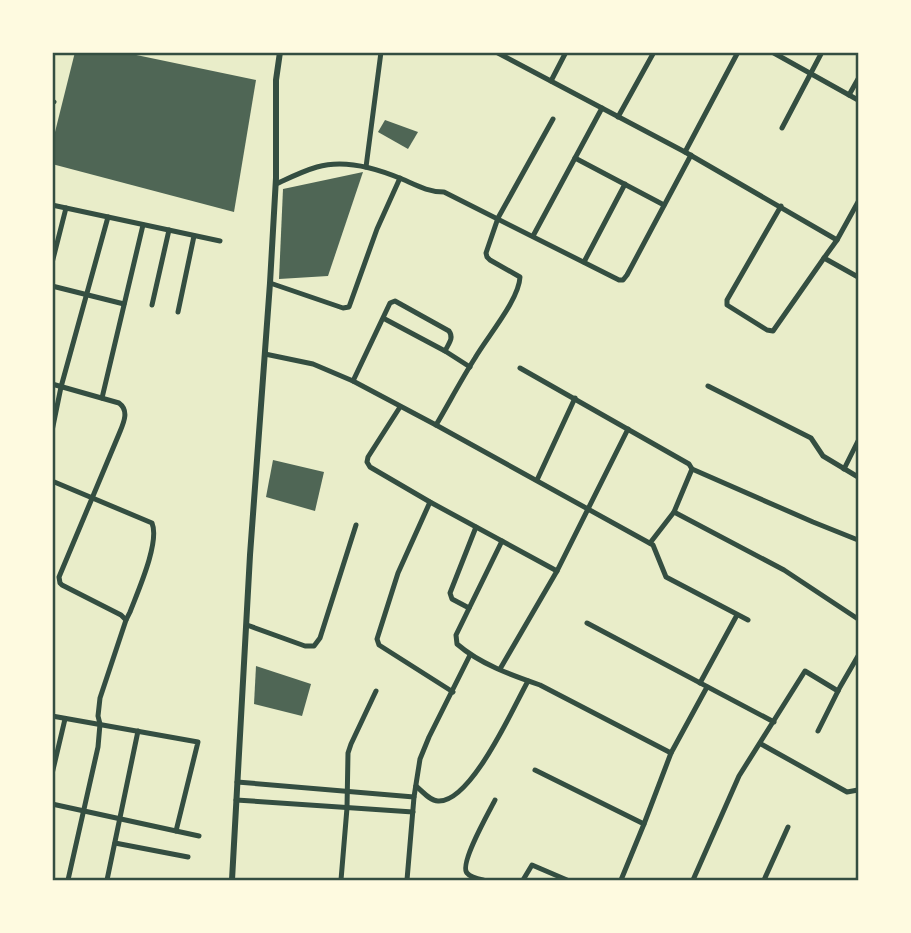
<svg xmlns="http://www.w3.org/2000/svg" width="911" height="933" font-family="'Open Sans',sans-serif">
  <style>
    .building { fill: #4f6655 }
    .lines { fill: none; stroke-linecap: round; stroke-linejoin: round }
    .minor { stroke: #344e41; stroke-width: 5 }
    .tertiary { stroke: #344e41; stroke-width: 6 }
    .neatline { fill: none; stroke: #344e41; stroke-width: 2.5 }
  </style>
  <rect width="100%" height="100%" fill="#e9edc9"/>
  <!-- building -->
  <g class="building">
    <polygon points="75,52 122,52 256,80 234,212 52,164 52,144"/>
    <polygon points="385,120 418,132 408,149 378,132"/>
    <polygon points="363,172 328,276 279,279 283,189"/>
    <polygon points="273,460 324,472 315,511 266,497"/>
    <polygon points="256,666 311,684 302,716 254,704"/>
  </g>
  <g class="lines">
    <!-- minor -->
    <g class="minor">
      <polyline points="496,52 685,152 837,240"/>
      <polyline points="772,52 858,100"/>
      <polyline points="551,81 566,52"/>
      <polyline points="849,95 858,79"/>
      <polyline points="52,101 54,102"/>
      <polyline points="618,117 654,52"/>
      <polyline points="782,128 822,52"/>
      <polyline points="685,152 738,52"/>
      <polyline points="575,158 664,205"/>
      <polyline points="366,167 381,52"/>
      <path d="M276,184c13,-6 27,-13 41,-17 27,-8 59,1 85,12 14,6 26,13 42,13l175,88h4l4,-5 64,-120"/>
      <polyline points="858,202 837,240 824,258 858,277"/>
      <polyline points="52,205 220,241"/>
      <polyline points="781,206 727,300 727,305 767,330 773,331 824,258"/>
      <polyline points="533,236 602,108"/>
      <polyline points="584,262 625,184"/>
      <polyline points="52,263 66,208"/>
      <polyline points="270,283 343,308 349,307 377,229 400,178"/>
      <polyline points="52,286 124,304"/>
      <polyline points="152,305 169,230"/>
      <polyline points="178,312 194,236"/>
      <polyline points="445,351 470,367"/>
      <polyline points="265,354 313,364 353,381 436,425 653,545 666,577 748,620"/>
      <polyline points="520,368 689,464 692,469 674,512 650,543"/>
      <path d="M353,381l37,-78 5,-2 54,30c5,7 0,12 -4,20l-62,-33"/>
      <path d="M52,384l67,19c11,8 4,21 0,31l-60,143 1,6 2,2 59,30 5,5 -26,78 -2,18 2,8 -2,23 -30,133"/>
      <polyline points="708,386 811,438 823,456 858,477"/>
      <polyline points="102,398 143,225"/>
      <polyline points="400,407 368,457 367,462 370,467 430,502 557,571"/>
      <path d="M436,425c13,-22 25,-45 39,-67 12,-21 44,-58 45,-81l-30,-17 -3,-3 -1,-4 12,-35 55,-99"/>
      <polyline points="52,431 61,387 108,217"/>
      <polyline points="692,469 813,522 858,540"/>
      <polyline points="844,469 858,441"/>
      <polyline points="537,480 575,398"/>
      <path d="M52,481l100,42c8,19 -14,68 -22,89l-4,8"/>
      <polyline points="430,502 398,573 377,639 379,645 453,692"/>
      <polyline points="674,512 784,570 858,619"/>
      <path d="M502,541l-46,94 1,9c23,20 54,31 83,41l131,68"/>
      <polyline points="469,608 452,599 450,593 476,527"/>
      <polyline points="587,623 774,722"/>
      <polyline points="247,625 305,646 314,646 320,638 356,525"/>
      <polyline points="500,669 557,571 628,429"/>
      <polyline points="700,683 737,615"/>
      <polyline points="52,716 198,742 176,831"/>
      <polyline points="818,731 840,687 858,656"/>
      <polyline points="761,744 847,792 858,790"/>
      <polyline points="535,770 644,824 621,880"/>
      <polyline points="52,774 65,719"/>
      <polyline points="237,782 414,797"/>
      <path d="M416,786c6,5 14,15 22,15 33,2 75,-93 90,-120"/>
      <polyline points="236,800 413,812"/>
      <polyline points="52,804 199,836"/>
      <polyline points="644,824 671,753 707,687"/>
      <polyline points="115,843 188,857"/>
      <polyline points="107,880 138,731"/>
      <polyline points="341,880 347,808 348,753 351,744 376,691"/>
      <polyline points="407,880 414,797 420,759 429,737 470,655"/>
      <path d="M483,880c-5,-1 -13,-3 -16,-7 -8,-9 22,-61 28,-73"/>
      <polyline points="523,880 532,865 567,880"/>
      <polyline points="693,880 739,776 805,671 838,691"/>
      <polyline points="764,880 788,827"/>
      <polyline points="858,880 858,879"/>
    </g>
    <!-- tertiary -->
    <polyline class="tertiary" points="232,880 250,555 270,283 276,178 276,80 280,52"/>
  </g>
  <!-- border -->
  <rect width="911" height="933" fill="none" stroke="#fefae0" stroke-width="108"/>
  <rect x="54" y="54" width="803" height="825" class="neatline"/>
</svg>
